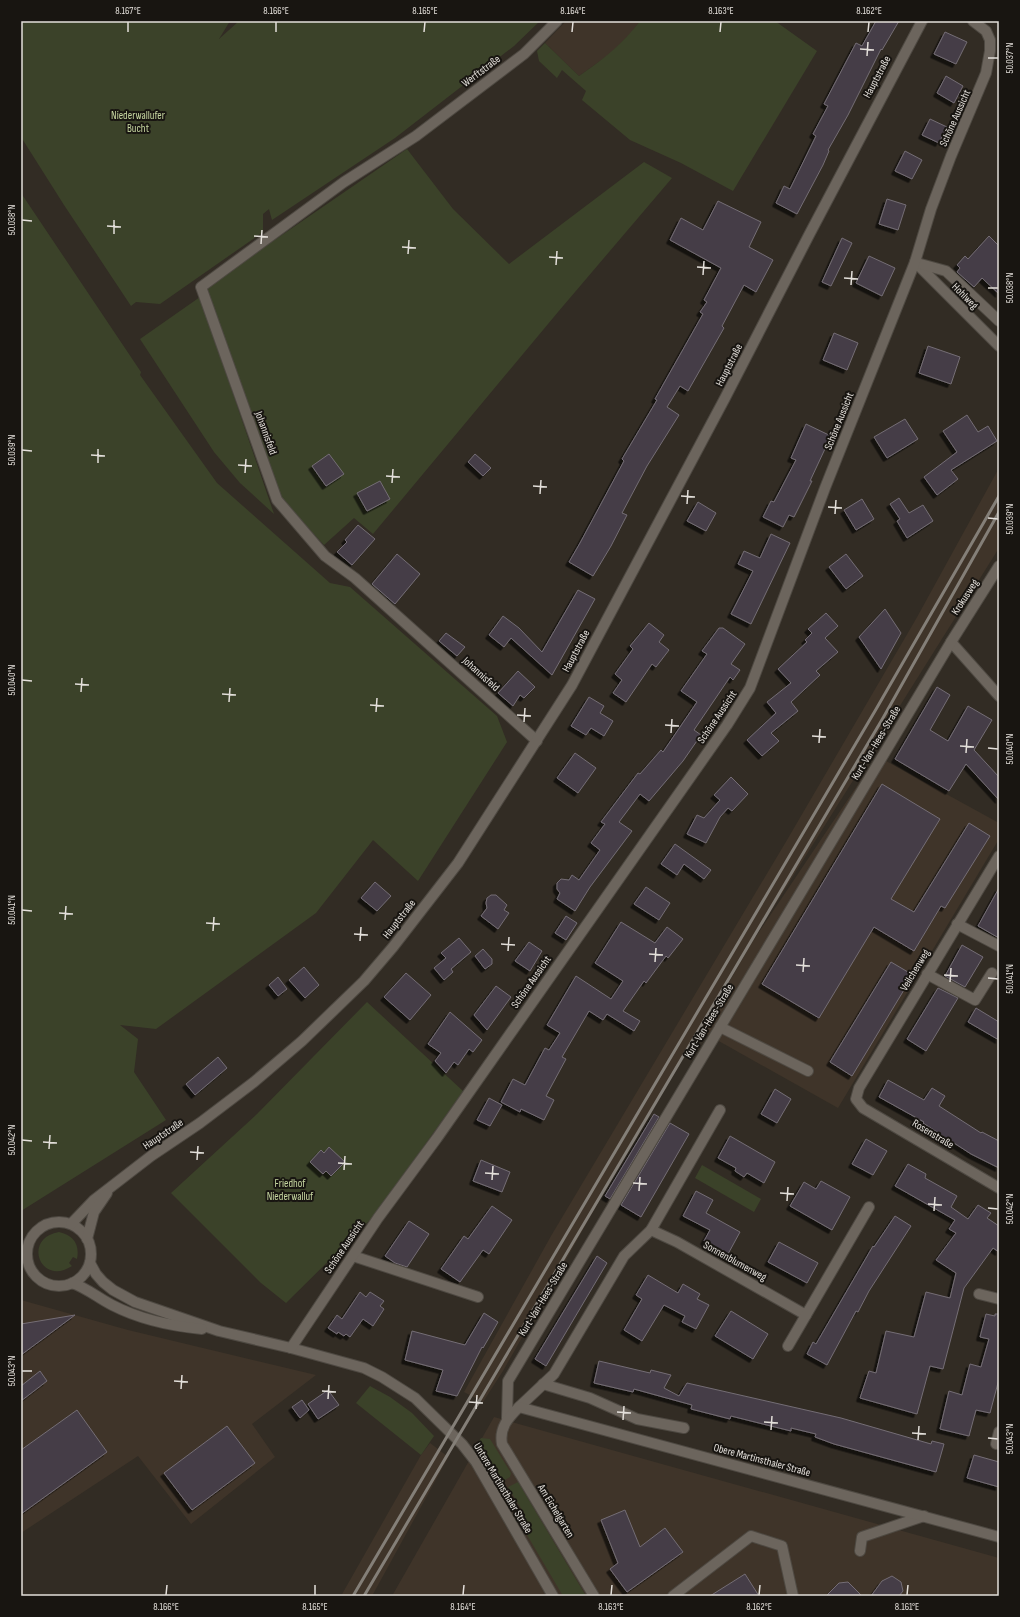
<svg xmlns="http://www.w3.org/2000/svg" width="1020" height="1617" font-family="'Sofia Sans Condensed',sans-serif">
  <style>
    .built { fill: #3f3429 }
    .green { fill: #3b4229 }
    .building { fill: #453e46; stroke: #746d75; filter: url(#shadow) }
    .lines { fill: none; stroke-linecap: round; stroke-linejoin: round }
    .minor-casing { stroke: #4e4942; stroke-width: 12 }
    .minor { stroke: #6c655d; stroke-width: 10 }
    .rail { stroke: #847f78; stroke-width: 3 }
    .ticks { fill: none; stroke: #e3dfda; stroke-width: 1.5 }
    .labels { text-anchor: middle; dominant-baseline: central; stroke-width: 4; stroke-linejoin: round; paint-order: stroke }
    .street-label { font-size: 11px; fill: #e3dfda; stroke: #181511 }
    .park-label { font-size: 11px; fill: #c7d7a1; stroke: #181511 }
    .neatline { fill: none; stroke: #e3dfda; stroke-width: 1.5 }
    .ticks-label { font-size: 10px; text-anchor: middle; fill: #e3dfda }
  </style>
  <defs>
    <filter id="shadow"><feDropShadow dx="-3.5" dy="3.5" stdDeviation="0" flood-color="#0009"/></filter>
  </defs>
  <rect width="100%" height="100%" fill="#322c24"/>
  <!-- built -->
  <g class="built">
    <polygon points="566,21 640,21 632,32 610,54 579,76 545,43"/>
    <polygon points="999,468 999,548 751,943 611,1180 503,1371 483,1402 464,1392 551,1236 787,840 916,619"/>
    <polygon points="877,756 999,823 999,839 838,1108 701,1031 751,944"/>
    <polygon points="21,1300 128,1330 316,1375 252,1424 275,1457 191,1524 138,1456 21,1533"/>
    <polygon points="494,1417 999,1558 999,1596 392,1596"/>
    <polygon points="430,1443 447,1456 450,1454 372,1596 341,1596 421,1455"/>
  </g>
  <!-- green -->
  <g class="green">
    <polygon points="21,21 230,21 219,39 239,21 540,21 514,46 395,138 272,220 269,209 263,214 263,232 160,304 136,302 131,306 64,205 21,137"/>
    <path d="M640,21h135l42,30 -84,140 -52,-28 -51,-23 -48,-40 4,-9 -24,-21 -5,8 -18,-17 -2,-10 8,-8 34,33c23,-16 44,-32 61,-55z"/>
    <polygon points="407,149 453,209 509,264 644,162 672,178 558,312 373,534 354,518 324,545 279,496 272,472 205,288"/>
    <polygon points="21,193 141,372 140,375 217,483 330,583 350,587 497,716 507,742 418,881 373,840 316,913 156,1029 120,1025 138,1039 134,1072 166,1120 21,1211"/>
    <polygon points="200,297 274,514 240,483 214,452 140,339"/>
    <polygon points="367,1002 463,1091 375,1215 286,1303 261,1283 171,1193 257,1114"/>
    <polygon points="702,1165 761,1199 754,1212 695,1178"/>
    <path d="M59,1232c14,3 21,12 18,27l-4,-2 -4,6 3,3c-32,21 -50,-28 -13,-34z"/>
    <polygon points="370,1386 390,1397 412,1413 434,1436 421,1455 356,1403"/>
    <polygon points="481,1438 490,1439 511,1473 510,1477 496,1485 474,1448"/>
    <polygon points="518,1482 586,1596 563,1596 520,1523 523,1521 524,1513 508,1487"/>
  </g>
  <!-- building -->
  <g class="building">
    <polygon points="876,21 899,21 882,50 881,49 848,115 828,150 829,151 823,165 797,214 776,203 784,186 790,189 816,136 813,134 828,106 824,104 856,43 862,46"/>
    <polygon points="945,32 967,42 956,64 934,54"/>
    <polygon points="946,76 963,86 954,103 937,93"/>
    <polygon points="930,119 947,127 939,143 922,135"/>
    <polygon points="905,151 922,160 912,179 895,171"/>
    <polygon points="887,199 906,205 898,230 879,224"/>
    <polygon points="718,201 761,222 749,247 773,260 756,292 744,285 722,326 724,328 688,391 680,386 667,407 679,415 647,466 622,513 627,515 611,546 593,576 569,562 580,543 624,461 622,459 657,400 655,399 703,314 700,312 707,302 704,300 721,268 670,240 681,218 703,230"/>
    <polygon points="989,236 999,246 999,294 982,278 974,287 957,272 960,268 957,265 965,256 968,259"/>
    <polygon points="842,238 852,243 831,286 822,282"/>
    <polygon points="869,256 895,268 882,296 856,283"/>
    <polygon points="834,333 858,343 847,370 823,360"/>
    <polygon points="928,346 960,357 951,384 919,373"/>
    <polygon points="967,415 978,432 988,426 997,441 951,470 958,479 937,495 924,477 957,452 943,431"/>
    <polygon points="905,419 918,439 887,458 874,437"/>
    <polygon points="806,424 831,436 810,481 812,481 794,517 789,515 783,527 763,517 771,501 774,502 796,460 791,458"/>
    <polygon points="329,454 344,474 326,486 312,466"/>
    <polygon points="475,454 491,468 483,476 468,462"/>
    <polygon points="380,481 390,499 367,511 357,493"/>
    <polygon points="899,498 909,513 923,505 933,521 907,538 897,521 900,519 890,504"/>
    <polygon points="862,499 874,519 856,530 844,510"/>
    <polygon points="698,502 716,513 706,531 687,521"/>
    <polygon points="358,525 375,539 352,565 337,552 347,542 345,540"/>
    <polygon points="771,534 790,543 751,624 731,614 753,571 738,564 744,551 760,558"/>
    <polygon points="397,554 420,574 395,604 372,584"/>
    <polygon points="846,554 863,576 846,589 829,567"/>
    <polygon points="578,590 595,599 552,675 511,638 504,647 489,635 503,616 519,628 542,652"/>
    <polygon points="885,609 901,633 881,669 859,637"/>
    <polygon points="826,613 838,626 825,638 838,652 816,671 820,675 791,702 798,711 771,733 779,741 762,756 747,740 776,713 767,702 791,683 778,669 807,642 805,640 812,633 808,629"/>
    <polygon points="649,623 664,635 659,642 669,650 656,667 652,664 626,702 613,693 622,680 615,674 633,649 630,646"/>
    <polygon points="719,628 723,628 745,644 731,664 740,670 733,680 730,677 694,730 701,735 683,761 649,801 640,794 619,822 632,831 590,887 575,911 557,899 560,893 557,889 557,883 561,879 569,880 572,875 579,880 600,850 591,843 605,824 601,822 638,773 640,774 661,750 663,752 697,702 681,691 707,654 702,651"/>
    <polygon points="446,633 465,647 457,656 439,641"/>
    <polygon points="518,671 535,687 524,698 520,695 513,706 498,693"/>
    <polygon points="937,687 950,695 930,730 948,741 968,706 992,720 974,750 999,777 999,800 966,764 949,791 895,759"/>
    <polygon points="589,697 604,706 600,713 613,721 604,736 591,728 586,735 571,726"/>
    <polygon points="575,753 596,768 578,793 557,778"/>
    <polygon points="731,777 748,794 732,811 728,808 720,817 706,843 687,834 697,815 704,818 720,800 714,795"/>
    <polygon points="882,784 940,819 891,899 914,912 969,823 990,836 945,908 941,906 914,951 874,927 819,1018 762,984"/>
    <polygon points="675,844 711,870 704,879 684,864 677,875 661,864"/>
    <polygon points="375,882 391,896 377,911 361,898"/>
    <polygon points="646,887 670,903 659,920 634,904"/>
    <polygon points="999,888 999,938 978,926"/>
    <polygon points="491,895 496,895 507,905 504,910 509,913 498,929 481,916 487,908 486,903 487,898"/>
    <polygon points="566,916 577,923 566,940 555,933"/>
    <polygon points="621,922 655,943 667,927 683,939 668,958 666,956 646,983 644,981 623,1011 640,1021 634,1031 607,1014 603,1020 589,1011 562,1057 566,1059 546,1096 554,1100 544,1120 521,1109 520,1112 501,1102 513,1079 525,1085 545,1048 549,1050 560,1033 547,1025 576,976 611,999 623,981 595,963"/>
    <polygon points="459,938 471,952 451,969 453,972 444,980 434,968 446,958 441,953"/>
    <polygon points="529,942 542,951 530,971 515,961"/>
    <polygon points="962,945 983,957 965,987 945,976"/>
    <polygon points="483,949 492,959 492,964 485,969 475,956"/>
    <polygon points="891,962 913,975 852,1076 830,1062"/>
    <polygon points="304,967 319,985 305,998 289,980"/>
    <polygon points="406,973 431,995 410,1020 384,997"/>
    <polygon points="278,977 287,989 278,996 269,985"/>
    <polygon points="496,986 511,997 487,1030 474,1015"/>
    <polygon points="938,988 958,998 926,1051 907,1039"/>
    <polygon points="976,1008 999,1022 999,1040 968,1022"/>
    <polygon points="450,1012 482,1040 473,1052 469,1049 458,1065 454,1062 446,1073 435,1061 441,1053 428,1044"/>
    <polygon points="218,1057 227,1068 195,1095 186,1084"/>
    <polygon points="888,1080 924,1100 932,1088 945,1096 939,1106 981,1133 982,1132 999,1141 999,1168 971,1154 923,1123 924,1122 879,1097"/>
    <polygon points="775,1089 791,1099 777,1123 761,1114"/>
    <polygon points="489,1098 502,1105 490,1126 477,1120"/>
    <polygon points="654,1114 659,1117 610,1199 605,1196"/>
    <polygon points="670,1123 689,1134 641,1217 621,1205"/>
    <polygon points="730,1136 775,1162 764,1183 747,1173 744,1177 735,1171 736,1168 718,1158"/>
    <polygon points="866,1139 887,1151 873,1175 852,1164"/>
    <polygon points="329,1147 345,1162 331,1176 326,1171 323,1174 310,1162 321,1150 324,1153"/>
    <polygon points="481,1160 510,1172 502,1192 473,1181"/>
    <polygon points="908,1164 926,1174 925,1178 957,1196 951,1207 968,1219 978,1205 991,1213 987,1218 999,1226 999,1252 993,1248 964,1288 943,1369 930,1366 917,1414 860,1398 869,1371 876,1373 886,1331 914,1337 926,1292 950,1298 956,1273 936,1260 956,1233 949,1229 955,1220 895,1186"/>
    <polygon points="821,1181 850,1197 832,1230 790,1206 804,1182 816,1189"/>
    <polygon points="696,1191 713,1200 706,1213 740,1232 728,1254 704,1241 710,1230 683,1216"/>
    <polygon points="492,1206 512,1220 489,1254 483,1250 460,1282 441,1269 464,1236 468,1239"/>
    <polygon points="895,1216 911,1226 869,1291 858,1312 856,1311 827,1365 807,1354 813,1342 816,1344 873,1246 874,1247"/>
    <polygon points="409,1221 429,1234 407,1267 395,1263 385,1256"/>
    <polygon points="779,1242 818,1263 807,1283 768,1262"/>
    <polygon points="597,1256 607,1263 546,1366 535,1359"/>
    <polygon points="648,1275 678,1293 683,1284 700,1294 697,1299 709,1305 696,1329 682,1322 685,1316 664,1305 642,1341 624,1330 642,1299 636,1295"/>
    <polygon points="360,1292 366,1297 370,1292 384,1301 380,1306 384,1309 373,1326 363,1319 350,1337 346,1334 344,1336 338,1332 337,1334 328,1328 337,1315 342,1319"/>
    <polygon points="731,1311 768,1334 753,1359 715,1336"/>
    <polygon points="484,1313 498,1322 483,1348 482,1347 457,1396 436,1391 443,1370 405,1360 412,1331 465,1345"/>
    <polygon points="986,1314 995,1316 995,1314 999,1314 999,1379 990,1413 976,1410 969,1436 940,1429 949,1391 962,1395 970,1364 981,1367 989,1339 980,1337"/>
    <polygon points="75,1315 21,1355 21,1324"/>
    <polygon points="599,1361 650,1373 651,1370 671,1375 664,1388 679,1396 687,1383 841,1418 931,1444 932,1441 944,1444 936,1472 834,1444 815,1437 816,1434 791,1428 791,1431 731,1416 730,1419 691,1409 692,1405 634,1389 633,1392 594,1383"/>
    <polygon points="40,1371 47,1381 21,1401 21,1386"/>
    <polygon points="328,1390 339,1405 318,1419 308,1404"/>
    <polygon points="302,1400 309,1410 300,1418 292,1407"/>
    <polygon points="77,1410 107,1452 21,1514 21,1450"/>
    <polygon points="227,1426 255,1463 192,1510 164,1473"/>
    <polygon points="974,1455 999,1462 999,1487 967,1478"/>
    <polygon points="625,1510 640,1547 665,1528 683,1552 627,1592 610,1569 618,1563 601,1520"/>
    <polygon points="745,1574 759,1596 710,1596"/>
    <polygon points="892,1576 901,1582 903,1591 899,1596 871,1596 882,1581"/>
    <polygon points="848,1582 862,1596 826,1596 839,1583"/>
  </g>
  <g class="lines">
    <!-- minor casing -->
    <g class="minor-casing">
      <g id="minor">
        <polyline points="915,262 999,346"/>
        <polyline points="917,263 946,271 999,321"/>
        <polyline points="951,642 999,696"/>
        <polyline points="537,741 355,578 325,556 277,500 201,287 344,182 416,136 524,54 557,21"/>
        <polyline points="999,856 859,1088 856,1099 863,1108 999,1188"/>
        <polyline points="957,924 999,946"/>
        <polyline points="927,974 975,1000 992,973"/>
        <polyline points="720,1027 808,1071"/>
        <circle cx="59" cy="1254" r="32"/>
        <polyline points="71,1224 94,1200 151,1156 200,1123 254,1082 302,1041 364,981 393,947 458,863 572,685 725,398 809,235 922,21"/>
        <polyline points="651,1230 677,1242 806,1315"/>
        <polyline points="87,1239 94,1212 107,1193"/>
        <polyline points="353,1256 478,1297"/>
        <polyline points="90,1263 96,1274 103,1282 113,1290 135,1302 219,1331 291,1348 364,1368 382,1377 415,1398 462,1444 476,1462 553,1596"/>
        <path d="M72,1283c15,5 26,15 40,22 29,15 58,21 90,24"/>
        <polyline points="979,1294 999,1299"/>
        <polyline points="788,1346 869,1207"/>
        <polyline points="291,1348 378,1218 437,1138 727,725 750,688 825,488 915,262 931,209 951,156 986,73 990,51 990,40 986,31 973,21"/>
        <polyline points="543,1384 590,1398 637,1419 684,1428"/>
        <polyline points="519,1407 554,1374 624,1256 651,1230 720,1110"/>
        <polyline points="507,1418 508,1381 951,642 999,566"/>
        <polyline points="996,1444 999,1432"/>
        <polyline points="860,1551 862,1537 924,1516"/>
        <path d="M594,1596l-92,-152c-3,-16 6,-26 17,-37l480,130"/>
        <polyline points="673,1596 751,1536 782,1546 793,1596"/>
      </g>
    </g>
    <!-- minor -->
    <use href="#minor" class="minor"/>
    <!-- rail -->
    <g class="rail">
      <polyline points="353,1596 875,711 999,496"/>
      <polyline points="364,1596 883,718 999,512"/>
    </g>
  </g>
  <!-- ticks -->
  <path class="ticks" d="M128,32v-10M276,32v-10M424,32l1,-10M572,32l1,-10M720,32l1,-10M868,32l1,-10M860,49l14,1M867,56l1,-14M988,58h10M22,220l10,1M107,226l14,1M114,234v-14M254,236l14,1M261,244l1,-14M402,247l14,1M408,254l1,-14M549,257l14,1M556,265l1,-14M697,267l14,1M703,275l1,-14M844,278l14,1M851,285l1,-14M988,288h10M22,450l10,1M91,455l14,1M98,463v-14M238,465l14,1M245,473l1,-14M386,476l14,1M392,483l1,-14M533,486l14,1M540,494l1,-14M681,496l14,1M687,504l1,-14M828,507l14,1M835,514l1,-14M988,518l10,1M22,680l10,1M75,684l14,1M81,692l1,-14M222,694l14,1M229,702l1,-14M370,705l14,1M376,712l1,-14M517,715l14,1M524,722l1,-14M665,725l14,1M671,733l1,-14M812,736l14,1M819,743l1,-14M960,746l14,1M988,748l10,1M966,753l1,-14M22,910l10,1M59,913l14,1M65,920l1,-14M206,923l14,1M213,931l1,-14M354,934l14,1M360,941l1,-14M501,944l14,1M508,951l1,-14M649,954l14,1M655,962l1,-14M796,965l14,1M803,972l1,-14M944,975l14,1M988,978l10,1M950,982l1,-14M22,1140l10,1M43,1142l14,1M49,1149l1,-14M190,1152l14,1M197,1160l1,-14M338,1163l14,1M344,1170l1,-14M485,1173l14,1M492,1180l1,-14M633,1183l14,1M639,1191l1,-14M780,1193l14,1M787,1201l1,-14M928,1204l14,1M988,1208l10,1M934,1211l1,-14M22,1371h10M174,1381l14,1M181,1389l1,-14M322,1391l14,1M328,1399l1,-14M469,1402l14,1M476,1409l1,-14M617,1412l14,1M623,1420l1,-14M764,1422l14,1M771,1430l1,-14M912,1433l14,1M988,1438l10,1M918,1440l1,-14M166,1595l1,-10M315,1595v-10M463,1595l1,-10M611,1595l1,-10M759,1595l1,-10M907,1595l1,-10"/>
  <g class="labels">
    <!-- street labels -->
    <g class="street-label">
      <text transform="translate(481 71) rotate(-37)">Werftstraße</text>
      <text transform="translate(877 77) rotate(-62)">Hauptstraße</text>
      <text transform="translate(955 118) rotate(-66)">Schöne Aussicht</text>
      <text transform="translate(965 296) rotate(45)">Hohlweg</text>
      <text transform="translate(729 365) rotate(-63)">Hauptstraße</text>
      <text transform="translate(839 421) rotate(-68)">Schöne Aussicht</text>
      <text transform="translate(266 433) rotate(70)">Johannisfeld</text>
      <text transform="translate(965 597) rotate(-57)">Krokusweg</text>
      <text transform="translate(576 651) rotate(-62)">Hauptstraße</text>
      <text transform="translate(481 674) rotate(42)">Johannisfeld</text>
      <text transform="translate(717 717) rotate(-56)">Schöne Aussicht</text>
      <text transform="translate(876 743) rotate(-59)">Kurt-Van-Hees-Straße</text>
      <text transform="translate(399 919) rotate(-52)">Hauptstraße</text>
      <text transform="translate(915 970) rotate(-59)">Veilchenweg</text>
      <text transform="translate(531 982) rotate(-55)">Schöne Aussicht</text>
      <text transform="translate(709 1021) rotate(-59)">Kurt-Van-Hees-Straße</text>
      <text transform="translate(163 1134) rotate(-34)">Hauptstraße</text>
      <text transform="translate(933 1134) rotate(31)">Rosenstraße</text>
      <text transform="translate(344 1247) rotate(-56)">Schöne Aussicht</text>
      <text transform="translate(735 1261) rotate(29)">Sonnenblumenweg</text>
      <text transform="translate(543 1299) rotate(-59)">Kurt-Van-Hees-Straße</text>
      <text transform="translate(762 1460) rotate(15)">Obere Martinsthaler Straße</text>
      <text transform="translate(503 1488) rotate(59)">Untere Martinsthaler Straße</text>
      <text transform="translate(556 1511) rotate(59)">Am Eichelgarten</text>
    </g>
    <!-- park labels -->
    <g class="park-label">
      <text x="138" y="115">Niederwallufer<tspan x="138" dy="13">Bucht</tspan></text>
      <text x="290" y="1183">Friedhof<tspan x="290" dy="13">Niederwalluf</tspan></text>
    </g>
  </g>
  <!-- border -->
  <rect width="1020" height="1617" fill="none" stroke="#181511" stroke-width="44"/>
  <rect x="22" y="22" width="976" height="1573" class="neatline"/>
  <g class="ticks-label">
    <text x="128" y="14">8.167°E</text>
    <text x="276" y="14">8.166°E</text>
    <text x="425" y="14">8.165°E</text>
    <text x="573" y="14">8.164°E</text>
    <text x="721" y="14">8.163°E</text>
    <text x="869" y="14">8.162°E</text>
    <text transform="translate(1009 58) rotate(-90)" y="4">50.037°N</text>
    <text transform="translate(11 220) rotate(-90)" y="4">50.038°N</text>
    <text transform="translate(1009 288) rotate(-90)" y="4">50.038°N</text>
    <text transform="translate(11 450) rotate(-90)" y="4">50.039°N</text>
    <text transform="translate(1009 519) rotate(-90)" y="4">50.039°N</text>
    <text transform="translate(11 680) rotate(-90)" y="4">50.040°N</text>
    <text transform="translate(1009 749) rotate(-90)" y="4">50.040°N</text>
    <text transform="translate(11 910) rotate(-90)" y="4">50.041°N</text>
    <text transform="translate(1009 979) rotate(-90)" y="4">50.041°N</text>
    <text transform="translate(11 1140) rotate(-90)" y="4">50.042°N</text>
    <text transform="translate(1009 1209) rotate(-90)" y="4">50.042°N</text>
    <text transform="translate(11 1371) rotate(-90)" y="4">50.043°N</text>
    <text transform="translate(1009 1439) rotate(-90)" y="4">50.043°N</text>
    <text x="166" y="1610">8.166°E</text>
    <text x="315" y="1610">8.165°E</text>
    <text x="463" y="1610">8.164°E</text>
    <text x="611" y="1610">8.163°E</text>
    <text x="759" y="1610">8.162°E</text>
    <text x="907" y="1610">8.161°E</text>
  </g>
</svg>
